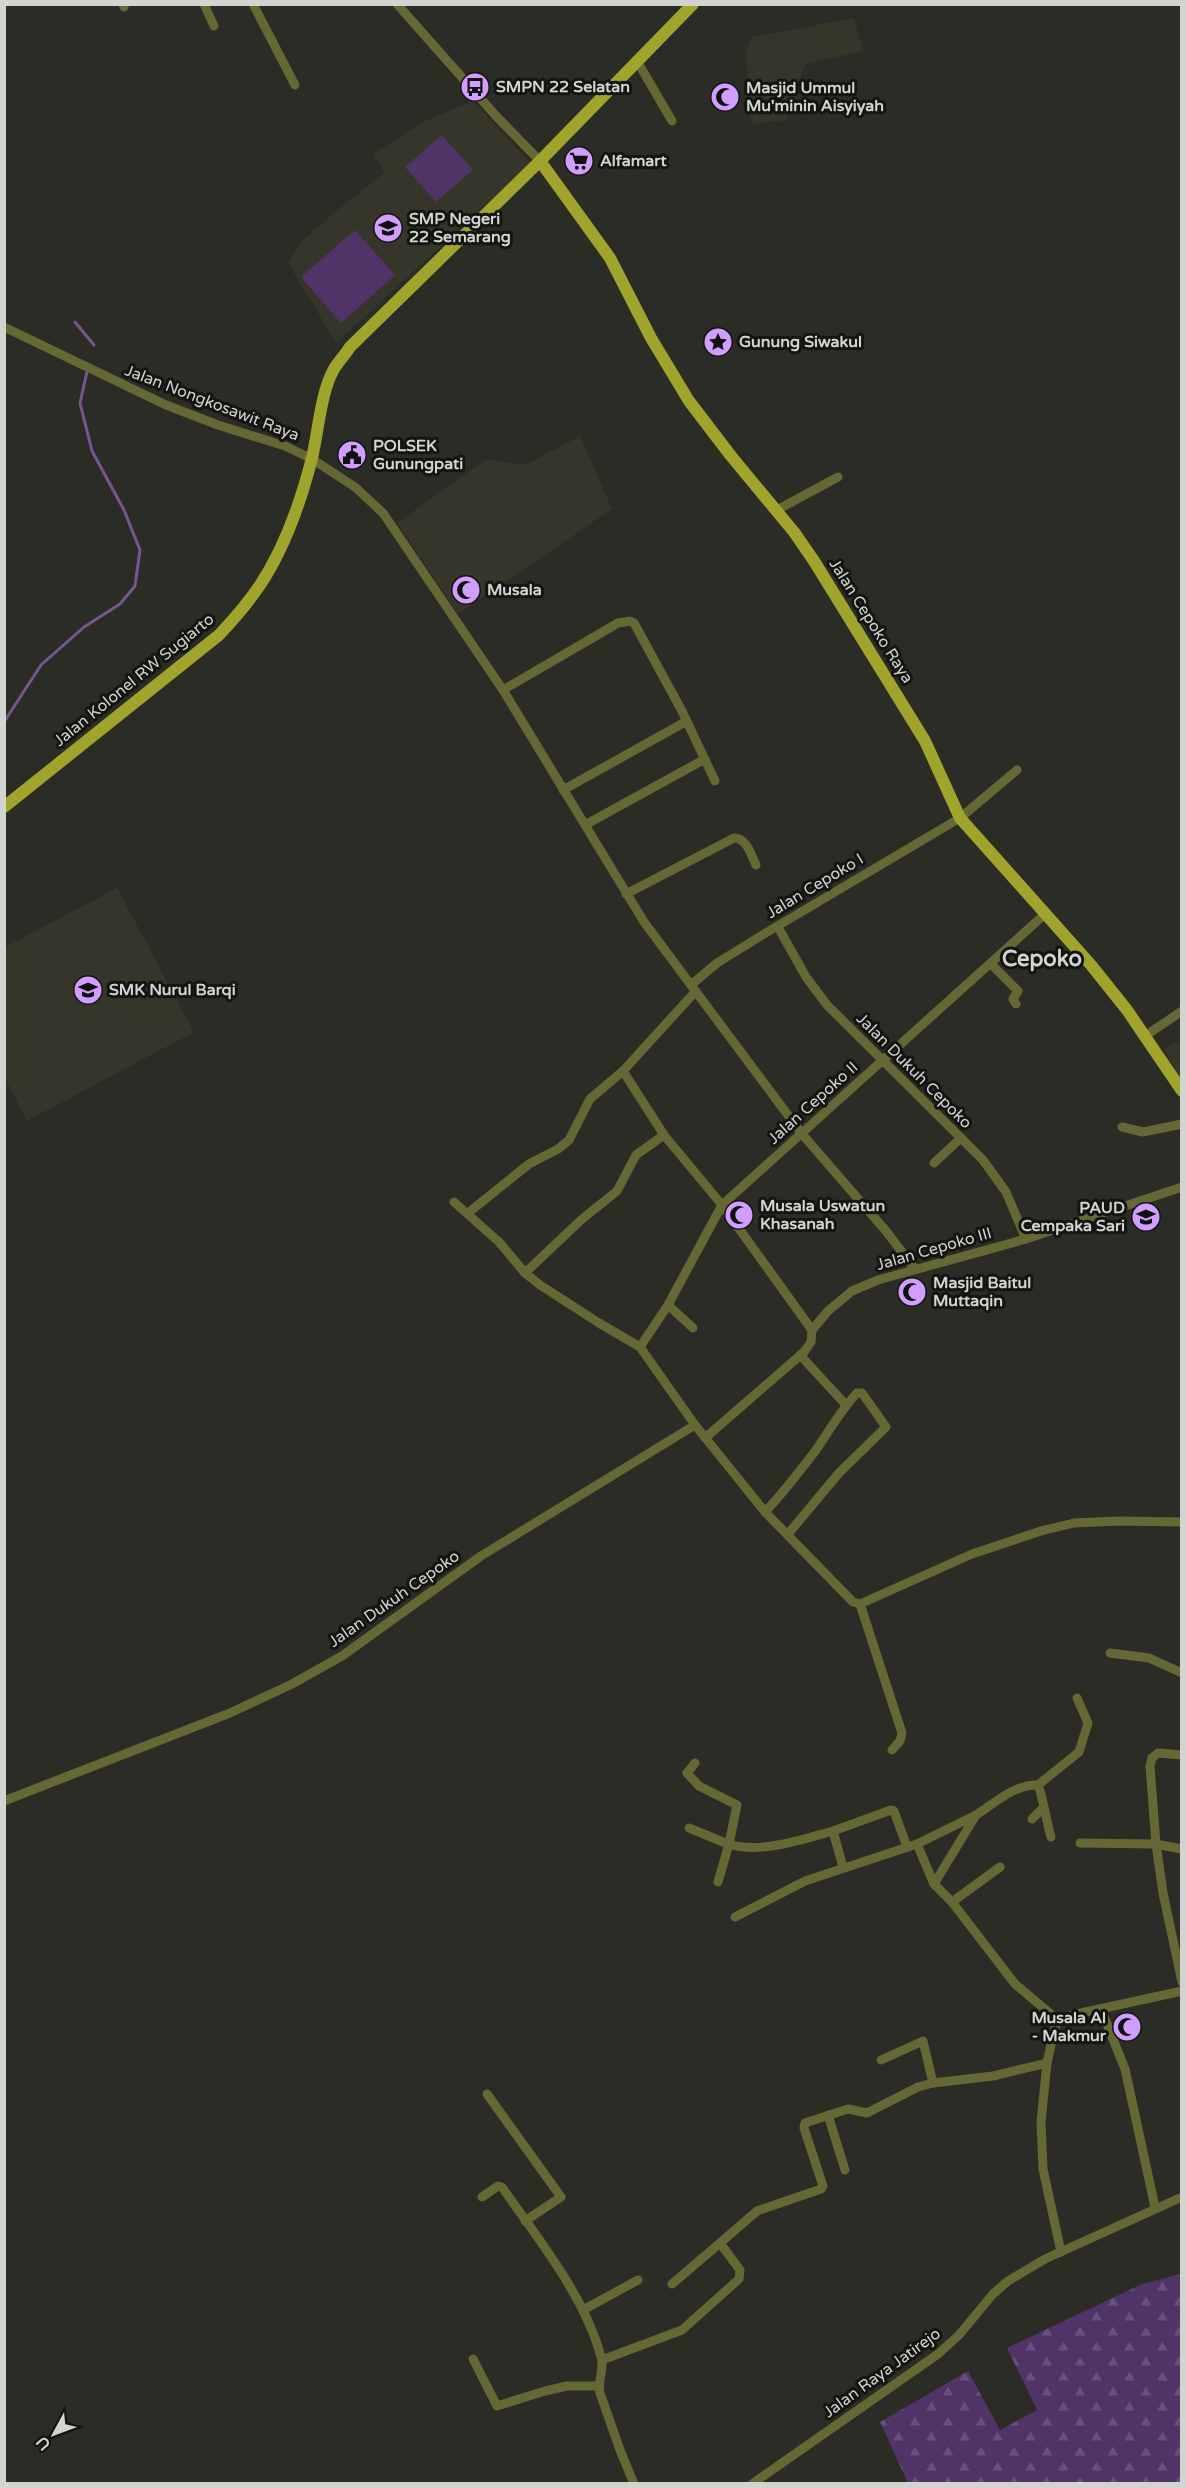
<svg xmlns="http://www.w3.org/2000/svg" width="1186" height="2488" font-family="'Varela Round',sans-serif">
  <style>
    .built { fill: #353629 }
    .forest { fill: url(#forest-firs) }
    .pitch { fill: #503468 }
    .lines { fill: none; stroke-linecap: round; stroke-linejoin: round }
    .stream { stroke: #765591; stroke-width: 3 }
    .minor { stroke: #656835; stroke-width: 9 }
    .major { stroke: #a0a32c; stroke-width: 12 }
    .labels { text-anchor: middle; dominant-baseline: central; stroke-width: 6; stroke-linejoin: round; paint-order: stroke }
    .poi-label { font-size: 16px; font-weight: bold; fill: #d3d3cf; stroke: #141411; text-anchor: start }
    .street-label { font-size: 16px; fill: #d3d3cf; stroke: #141411 }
    .district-label { font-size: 22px; font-weight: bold; fill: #d3d3cf; stroke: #141411 }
  </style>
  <defs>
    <pattern id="forest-firs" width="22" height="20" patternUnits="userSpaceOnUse" patternTransform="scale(1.5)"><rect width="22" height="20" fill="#503468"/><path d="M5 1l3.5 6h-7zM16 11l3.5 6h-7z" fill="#68507d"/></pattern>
  </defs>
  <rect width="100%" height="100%" fill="#2b2c25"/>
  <!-- built -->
  <g class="built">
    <polygon points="854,18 863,51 805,64 787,120 751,124 746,51 752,37"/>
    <polygon points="473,101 531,163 336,343 288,263 302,241 330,216 385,172 373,154 423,122"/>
    <polygon points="580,436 612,509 458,614 397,523 487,459 525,465"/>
    <polygon points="117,888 194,1032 27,1121 5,1078 5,947"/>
    <polygon points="1181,1040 1181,1082 1164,1049"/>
  </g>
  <!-- forest -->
  <polygon class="forest" points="1181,2274 1181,2483 908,2483 880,2422 968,2371 1000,2430 1037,2410 1007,2348 1142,2284"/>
  <!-- pitch -->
  <g class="pitch">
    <polygon points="442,135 473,170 436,202 405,167"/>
    <polygon points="355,230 395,275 341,323 301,277"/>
  </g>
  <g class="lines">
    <!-- stream -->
    <g class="stream">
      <polyline points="75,322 94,345"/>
      <polyline points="4,722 41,665 84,627 120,604 135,586 140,550 124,510 92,451 80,403 87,372"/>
    </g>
    <!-- minor -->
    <g class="minor">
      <polyline points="123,4 124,7"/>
      <polyline points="204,4 214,26"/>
      <polyline points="253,4 295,85"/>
      <polyline points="397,4 497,117 540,161"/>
      <polyline points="637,61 672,121"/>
      <polyline points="4,327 166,405 218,425 285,446 312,459 355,487 383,513 503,690 644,922 802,1134 886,1231 915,1269"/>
      <polyline points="777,510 838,477"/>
      <polyline points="503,690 618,623 630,621 634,623 682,711 715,781"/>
      <polyline points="563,790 687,721"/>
      <polyline points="585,825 705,759"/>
      <path d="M626,894l108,-56c13,0 17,17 22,27"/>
      <polyline points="778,927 806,977 827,1005 983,1160 1006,1192 1026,1239"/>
      <polyline points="991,964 1018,991 1013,999 1016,1004"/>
      <polyline points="691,985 717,963 764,934 960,818 1017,770"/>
      <polyline points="1145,1036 1182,1011"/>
      <polyline points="623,1071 664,1135 722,1205 812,1330"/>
      <polyline points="1122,1127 1143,1132 1182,1124"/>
      <polyline points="934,1163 961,1138"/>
      <polyline points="454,1202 499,1242 525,1273 540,1285 599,1323 640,1347 695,1425 765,1512 853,1602 860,1604 972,1554 1041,1531 1074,1523 1120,1521 1182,1522"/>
      <polyline points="468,1213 529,1164 558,1149 569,1140 590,1099 623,1071 695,992"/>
      <polyline points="525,1273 581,1220 617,1191 636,1155 664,1135"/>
      <polyline points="668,1305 693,1328"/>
      <polyline points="812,1330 828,1311 852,1291 878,1280 1026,1239 1182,1187"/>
      <polyline points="640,1347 668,1305 722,1205 1045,914"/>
      <polyline points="800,1355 846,1405"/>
      <polyline points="705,1438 804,1352 811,1342 812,1330"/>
      <path d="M765,1512c19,-20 35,-41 51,-62 13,-19 25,-40 41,-57h5l24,34 -47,46 -51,61"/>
      <polyline points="860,1604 902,1733 900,1741 892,1750"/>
      <polyline points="1110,1653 1149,1658 1182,1673"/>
      <polyline points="1182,1755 1158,1753 1152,1758 1150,1766 1156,1844 1163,1893 1182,1982"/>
      <polyline points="695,1763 687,1773 699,1786 737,1805 729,1844 718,1882"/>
      <path d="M1038,1785c6,16 8,35 13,52"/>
      <polyline points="4,1801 230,1713 292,1684 342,1656 481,1556 695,1425"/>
      <path d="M976,1815c19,-12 39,-31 62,-30l41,-33 9,-29 -11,-25"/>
      <polyline points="1032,1819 1043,1808"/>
      <path d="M689,1828c13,5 26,11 39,16 33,10 72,-4 105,-13l10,36"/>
      <polyline points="833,1831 891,1810 894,1811 907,1847"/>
      <polyline points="1080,1843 1156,1844 1182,1849"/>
      <polyline points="917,1844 934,1884"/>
      <polyline points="1000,1867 952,1902 1015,1984 1059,2021"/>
      <polyline points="735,1917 805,1881 917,1844 976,1815 934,1884 952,1902"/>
      <polyline points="1101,2009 1125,2069 1155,2207"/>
      <polyline points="881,2060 923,2041 933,2083 993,2076 1047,2063"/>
      <polyline points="487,2094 561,2197 525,2221"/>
      <polyline points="828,2115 845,2170"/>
      <path d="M482,2197l16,-11 4,1c35,51 83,109 99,170 4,11 -4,24 -1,36l20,57 14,34"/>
      <polyline points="720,2243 757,2211 821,2189 823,2186 804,2128 805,2123 848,2109 867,2113 918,2087 933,2083"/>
      <polyline points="1061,2252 1043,2169 1041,2122 1047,2063 1055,2027 1059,2021 1072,2015 1182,1991"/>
      <polyline points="583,2310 638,2280"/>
      <polyline points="473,2359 497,2406 545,2391 567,2386 598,2386"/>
      <polyline points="602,2360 682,2330 739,2279 740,2270 720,2243 672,2284"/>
      <polyline points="752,2484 938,2354 959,2335 993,2294 1008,2281 1045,2259 1182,2197"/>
    </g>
    <!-- major -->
    <g class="major">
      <polyline points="540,161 610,258 651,338 689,401 731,456 794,532 814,561 925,741 960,818 1091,965 1127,1010 1182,1091"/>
      <path d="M4,807l215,-172c15,-16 29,-32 41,-50 24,-36 41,-84 52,-127 6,-25 9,-67 22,-89 4,-7 11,-14 16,-22l190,-186 153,-157"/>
    </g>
  </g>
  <!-- icons -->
  <defs>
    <g id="bus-disc" transform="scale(1.5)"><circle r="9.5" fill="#d19dfe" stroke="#141411"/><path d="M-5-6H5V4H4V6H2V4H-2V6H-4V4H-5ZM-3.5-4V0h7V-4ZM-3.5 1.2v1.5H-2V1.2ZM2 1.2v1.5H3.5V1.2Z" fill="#111"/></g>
    <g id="mosque-disc" transform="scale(1.5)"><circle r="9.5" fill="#d19dfe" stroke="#141411"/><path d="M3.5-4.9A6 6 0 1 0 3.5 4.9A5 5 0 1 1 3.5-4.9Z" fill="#111"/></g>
    <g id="supermarket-disc" transform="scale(1.5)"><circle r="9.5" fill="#d19dfe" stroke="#141411"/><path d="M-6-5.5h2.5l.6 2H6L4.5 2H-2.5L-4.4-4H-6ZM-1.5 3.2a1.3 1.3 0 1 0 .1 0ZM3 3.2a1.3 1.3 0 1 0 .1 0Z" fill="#111"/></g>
    <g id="school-disc" transform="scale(1.5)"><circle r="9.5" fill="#d19dfe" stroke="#141411"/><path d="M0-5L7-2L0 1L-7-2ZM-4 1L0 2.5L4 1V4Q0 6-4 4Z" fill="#111"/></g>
    <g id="sight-disc" transform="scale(1.5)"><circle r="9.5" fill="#d19dfe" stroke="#141411"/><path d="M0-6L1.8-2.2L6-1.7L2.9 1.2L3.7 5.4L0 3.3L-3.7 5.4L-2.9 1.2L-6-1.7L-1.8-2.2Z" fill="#111"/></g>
    <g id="civic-disc" transform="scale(1.5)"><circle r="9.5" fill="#d19dfe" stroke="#141411"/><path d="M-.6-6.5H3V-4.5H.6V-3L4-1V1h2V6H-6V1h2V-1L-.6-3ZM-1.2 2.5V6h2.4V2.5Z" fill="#111"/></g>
  </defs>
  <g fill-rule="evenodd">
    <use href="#bus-disc" x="475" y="87"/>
    <use href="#mosque-disc" x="725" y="97"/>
    <use href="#supermarket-disc" x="579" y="161"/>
    <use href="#school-disc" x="388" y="228"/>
    <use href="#sight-disc" x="718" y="342"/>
    <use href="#civic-disc" x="352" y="455"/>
    <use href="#mosque-disc" x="466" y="590"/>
    <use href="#school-disc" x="88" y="990"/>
    <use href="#mosque-disc" x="739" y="1215"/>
    <use href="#school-disc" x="1146" y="1217"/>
    <use href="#mosque-disc" x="912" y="1292"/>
    <use href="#mosque-disc" x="1127" y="2027"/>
  </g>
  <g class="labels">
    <!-- poi labels -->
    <g class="poi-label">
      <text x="496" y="87">SMPN 22 Selatan</text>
      <text x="746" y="88">Masjid Ummul<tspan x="746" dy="18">Mu'minin Aisyiyah</tspan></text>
      <text x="600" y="161">Alfamart</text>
      <text x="409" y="219">SMP Negeri<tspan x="409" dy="18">22 Semarang</tspan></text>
      <text x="739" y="342">Gunung Siwakul</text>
      <text x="373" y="446">POLSEK<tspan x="373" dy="18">Gunungpati</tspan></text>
      <text x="487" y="590">Musala</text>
      <text x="109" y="990">SMK Nurul Barqi</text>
      <text x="760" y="1206">Musala Uswatun<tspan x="760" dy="18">Khasanah</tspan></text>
      <text x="1125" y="1208" text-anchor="end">PAUD<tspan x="1125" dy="18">Cempaka Sari</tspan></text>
      <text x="933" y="1283">Masjid Baitul<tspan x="933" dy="18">Muttaqin</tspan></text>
      <text x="1106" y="2018" text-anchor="end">Musala Al<tspan x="1106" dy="18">- Makmur</tspan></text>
    </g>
    <!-- street labels -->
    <g class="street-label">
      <text transform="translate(212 403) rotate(21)">Jalan Nongkosawit Raya</text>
      <text transform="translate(871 621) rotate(58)">Jalan Cepoko Raya</text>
      <text transform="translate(134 680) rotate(-39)">Jalan Kolonel RW Sugiarto</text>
      <text transform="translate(815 886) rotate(-31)">Jalan Cepoko I</text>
      <text transform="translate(914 1071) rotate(45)">Jalan Dukuh Cepoko</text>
      <text transform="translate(813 1103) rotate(-42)">Jalan Cepoko II</text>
      <text transform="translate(934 1249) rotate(-16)">Jalan Cepoko III</text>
      <text transform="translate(394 1599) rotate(-35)">Jalan Dukuh Cepoko</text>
      <text transform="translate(882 2373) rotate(-36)">Jalan Raya Jatirejo</text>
    </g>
    <!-- district labels -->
    <g class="district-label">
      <text x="1042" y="959">Cepoko</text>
    </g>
  </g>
  <!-- border -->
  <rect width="1186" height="2488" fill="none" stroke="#d3d3cf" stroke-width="12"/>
  <!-- north arrow -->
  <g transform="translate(54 2434) rotate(229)" stroke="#141411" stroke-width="4.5" paint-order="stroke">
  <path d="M0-4.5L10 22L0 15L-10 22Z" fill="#d3d3cf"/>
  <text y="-9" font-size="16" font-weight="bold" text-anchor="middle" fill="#d3d3cf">U</text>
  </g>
</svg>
